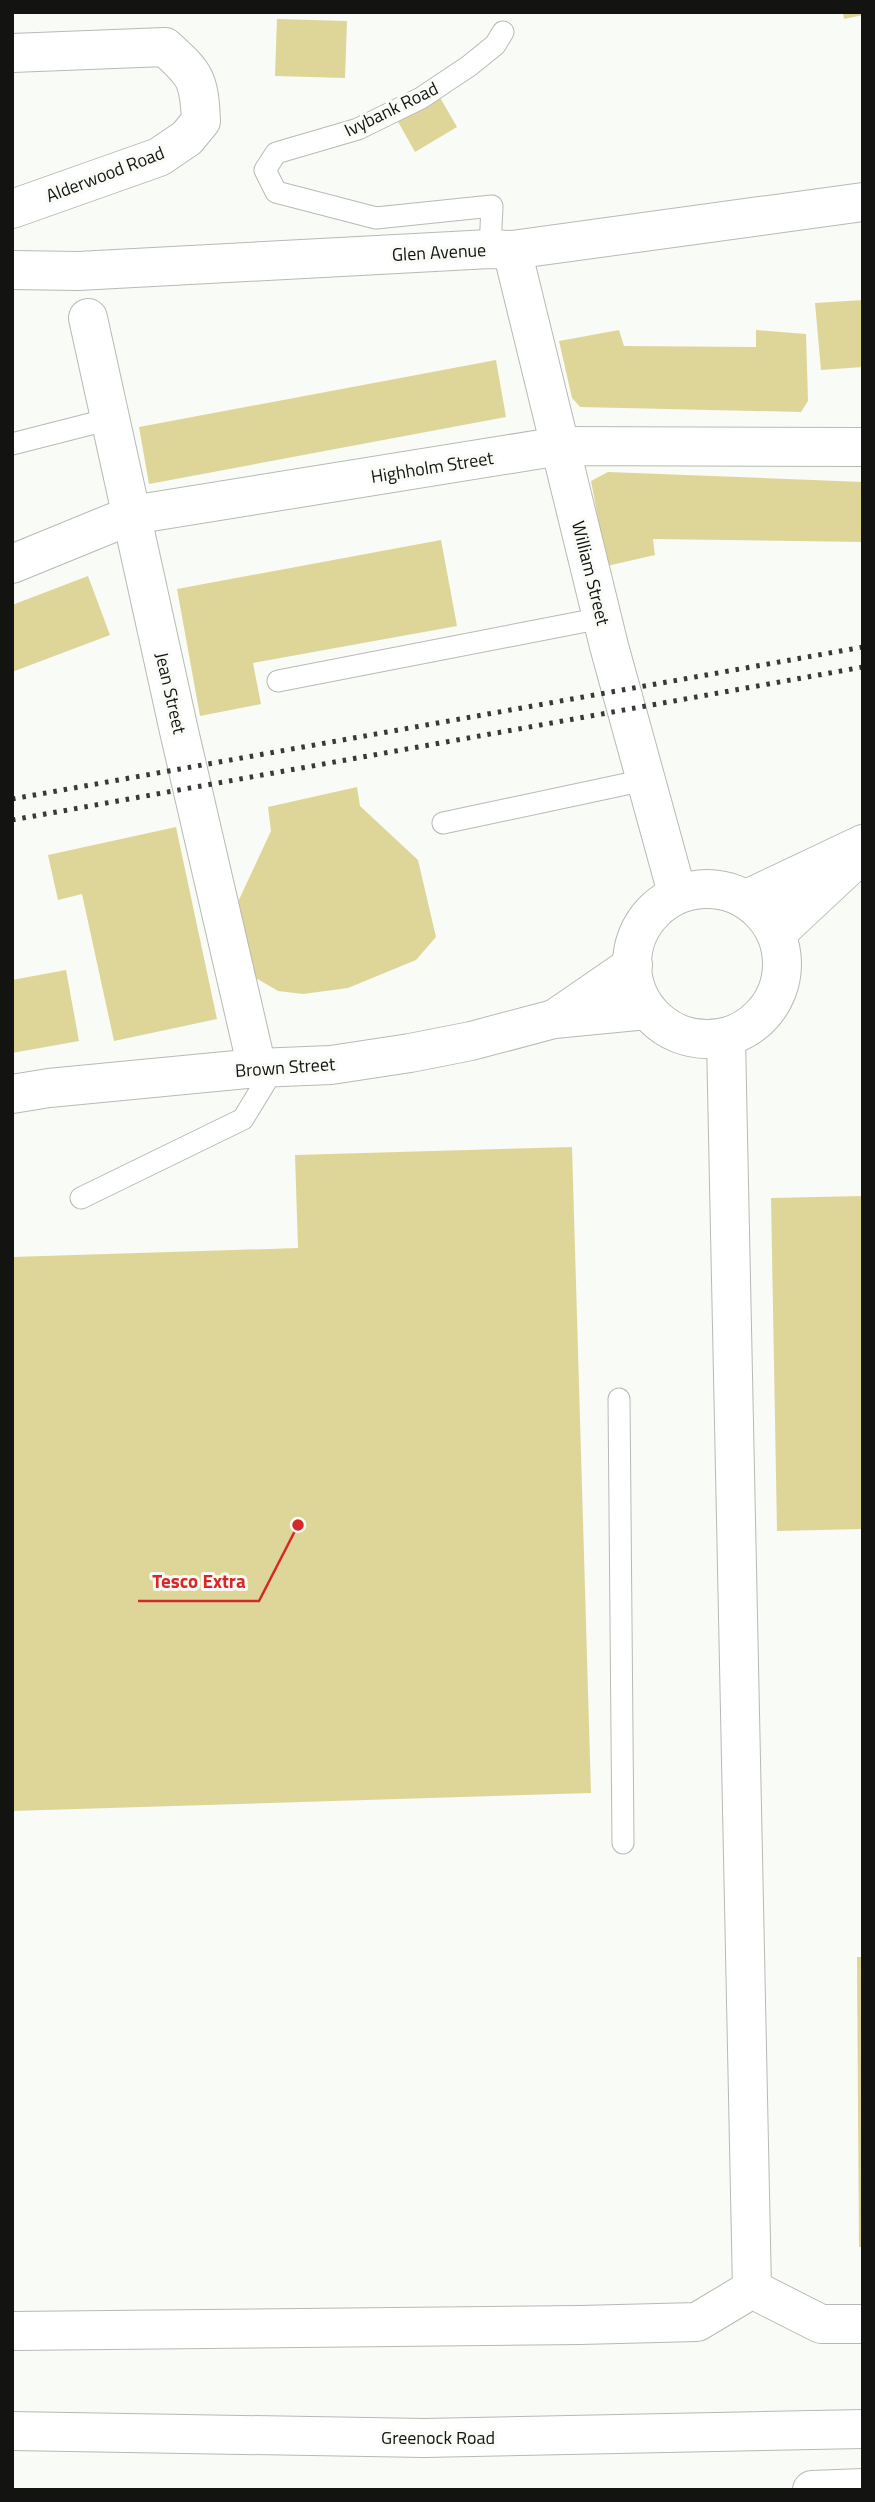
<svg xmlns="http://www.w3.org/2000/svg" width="875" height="2502" font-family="'Titillium Web',sans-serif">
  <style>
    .building { fill: #ded699 }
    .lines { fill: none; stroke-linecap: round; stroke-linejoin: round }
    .lane-casing { stroke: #b7bab4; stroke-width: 23 }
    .street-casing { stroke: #b7bab4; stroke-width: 40 }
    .secondary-casing { stroke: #b7bab4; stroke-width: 40 }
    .highway-casing { stroke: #b7bab4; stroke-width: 40 }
    .lane { stroke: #fff; stroke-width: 21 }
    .street { stroke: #fff; stroke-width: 38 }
    .secondary { stroke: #fff; stroke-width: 38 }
    .highway { stroke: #fff; stroke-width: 38 }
    .rail { stroke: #393a38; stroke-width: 5; stroke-dasharray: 3.5 7; stroke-linecap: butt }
    .labels { text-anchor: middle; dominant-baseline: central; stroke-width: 6; stroke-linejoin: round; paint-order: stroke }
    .street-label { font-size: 18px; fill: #131412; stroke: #f9fbf6 }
    .leader { fill: none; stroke: #d62828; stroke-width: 2.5 }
    .callout-dot { fill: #d62828; stroke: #f9fbf6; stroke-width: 2.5 }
    .callout-label { font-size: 19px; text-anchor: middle; font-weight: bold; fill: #d62828; stroke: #f9fbf6; stroke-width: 6; stroke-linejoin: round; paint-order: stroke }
  </style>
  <rect width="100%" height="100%" fill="#f9fbf6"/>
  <!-- building -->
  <g class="building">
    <polygon points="843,12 863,12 863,15 844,19"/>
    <polygon points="277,19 347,21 345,78 275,76"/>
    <polygon points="438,94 457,127 415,152 396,118"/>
    <polygon points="863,300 863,367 821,370 815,303"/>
    <polygon points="619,330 624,346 756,347 756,330 806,334 808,401 801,412 580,407 572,398 559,341"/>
    <polygon points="496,360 506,417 149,484 139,427"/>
    <polygon points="608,472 863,482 863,542 653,539 655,555 607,566 591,481"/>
    <polygon points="441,540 457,626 253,663 261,704 200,716 177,589"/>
    <polygon points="88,576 110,635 12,672 12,605"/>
    <polygon points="357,787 360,806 418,860 436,937 416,960 348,988 303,994 278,991 254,977 236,906 271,831 268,807"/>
    <polygon points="176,827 217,1019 114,1041 82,894 58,900 48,855"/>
    <polygon points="66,970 79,1041 12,1053 12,980"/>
    <polygon points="572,1147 591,1793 12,1811 12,1257 298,1248 295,1155"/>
    <polygon points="863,1196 863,1529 777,1531 771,1198"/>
    <polygon points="857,1957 863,1957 863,2247 859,2247"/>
  </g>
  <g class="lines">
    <!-- lane casing -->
    <g class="lane-casing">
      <g id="lane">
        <polyline points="490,249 492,206 376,218 276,192 265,170 276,153 358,129 421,98 469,66 495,45 503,32"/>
        <polyline points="12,444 110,419"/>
        <polyline points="278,681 602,618"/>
        <polyline points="443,823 645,780"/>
        <polyline points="81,1198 243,1119 274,1068"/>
        <polyline points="619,1399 623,1843"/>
      </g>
    </g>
    <!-- street casing -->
    <g class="street-casing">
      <g id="street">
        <path d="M12,53l153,-6c31,28 34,32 36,74l-14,17 -28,19 -147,52"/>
        <polyline points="512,250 609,646 677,893"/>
        <polyline points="12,270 78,271 490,249 512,250 863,202"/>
        <polyline points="88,318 179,731 257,1068"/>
        <polyline points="12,564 132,515 560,446 863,447"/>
        <polyline points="726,1039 752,2289"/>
        <polyline points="752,2289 821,2324 863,2324"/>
        <polyline points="12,2331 580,2325 697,2322 752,2289"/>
      </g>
    </g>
    <!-- secondary casing -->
    <g class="secondary-casing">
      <g id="secondary">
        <circle cx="707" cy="964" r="75"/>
        <polyline points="749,898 863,844"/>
        <polyline points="777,933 853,862"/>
        <polyline points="556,1018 633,965"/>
        <polyline points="12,1094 49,1088 257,1068 331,1065 410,1053 471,1041 554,1019 647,1010"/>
      </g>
    </g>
    <!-- highway casing -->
    <g class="highway-casing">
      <g id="highway">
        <polyline points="12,2431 424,2438 863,2429"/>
        <polyline points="812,2490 863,2488"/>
      </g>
    </g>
    <!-- lane -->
    <use href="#lane" class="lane"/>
    <!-- street -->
    <use href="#street" class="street"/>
    <!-- secondary -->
    <use href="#secondary" class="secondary"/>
    <!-- highway -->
    <use href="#highway" class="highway"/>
    <!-- rail -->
    <g class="rail">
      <polyline points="12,799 863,647"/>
      <polyline points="12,820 863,667"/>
    </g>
  </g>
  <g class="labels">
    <!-- street labels -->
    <g class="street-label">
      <text transform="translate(391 109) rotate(-26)">Ivybank Road</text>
      <text transform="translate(105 174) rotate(-21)">Alderwood Road</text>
      <text transform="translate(439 252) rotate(-3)">Glen Avenue</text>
      <text transform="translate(432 467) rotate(-9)">Highholm Street</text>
      <text transform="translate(591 573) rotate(76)">William Street</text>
      <text transform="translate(171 693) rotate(77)">Jean Street</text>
      <text transform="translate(285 1067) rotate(-4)">Brown Street</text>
      <text x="438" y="2437">Greenock Road</text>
    </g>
  </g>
  <!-- callouts -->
  <path class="leader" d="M298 1525L259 1601H138"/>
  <circle class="callout-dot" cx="298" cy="1525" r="7"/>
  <g class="callout-label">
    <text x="199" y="1588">Tesco Extra</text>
  </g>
  <!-- border -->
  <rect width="875" height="2502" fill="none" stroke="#131412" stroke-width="28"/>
</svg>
